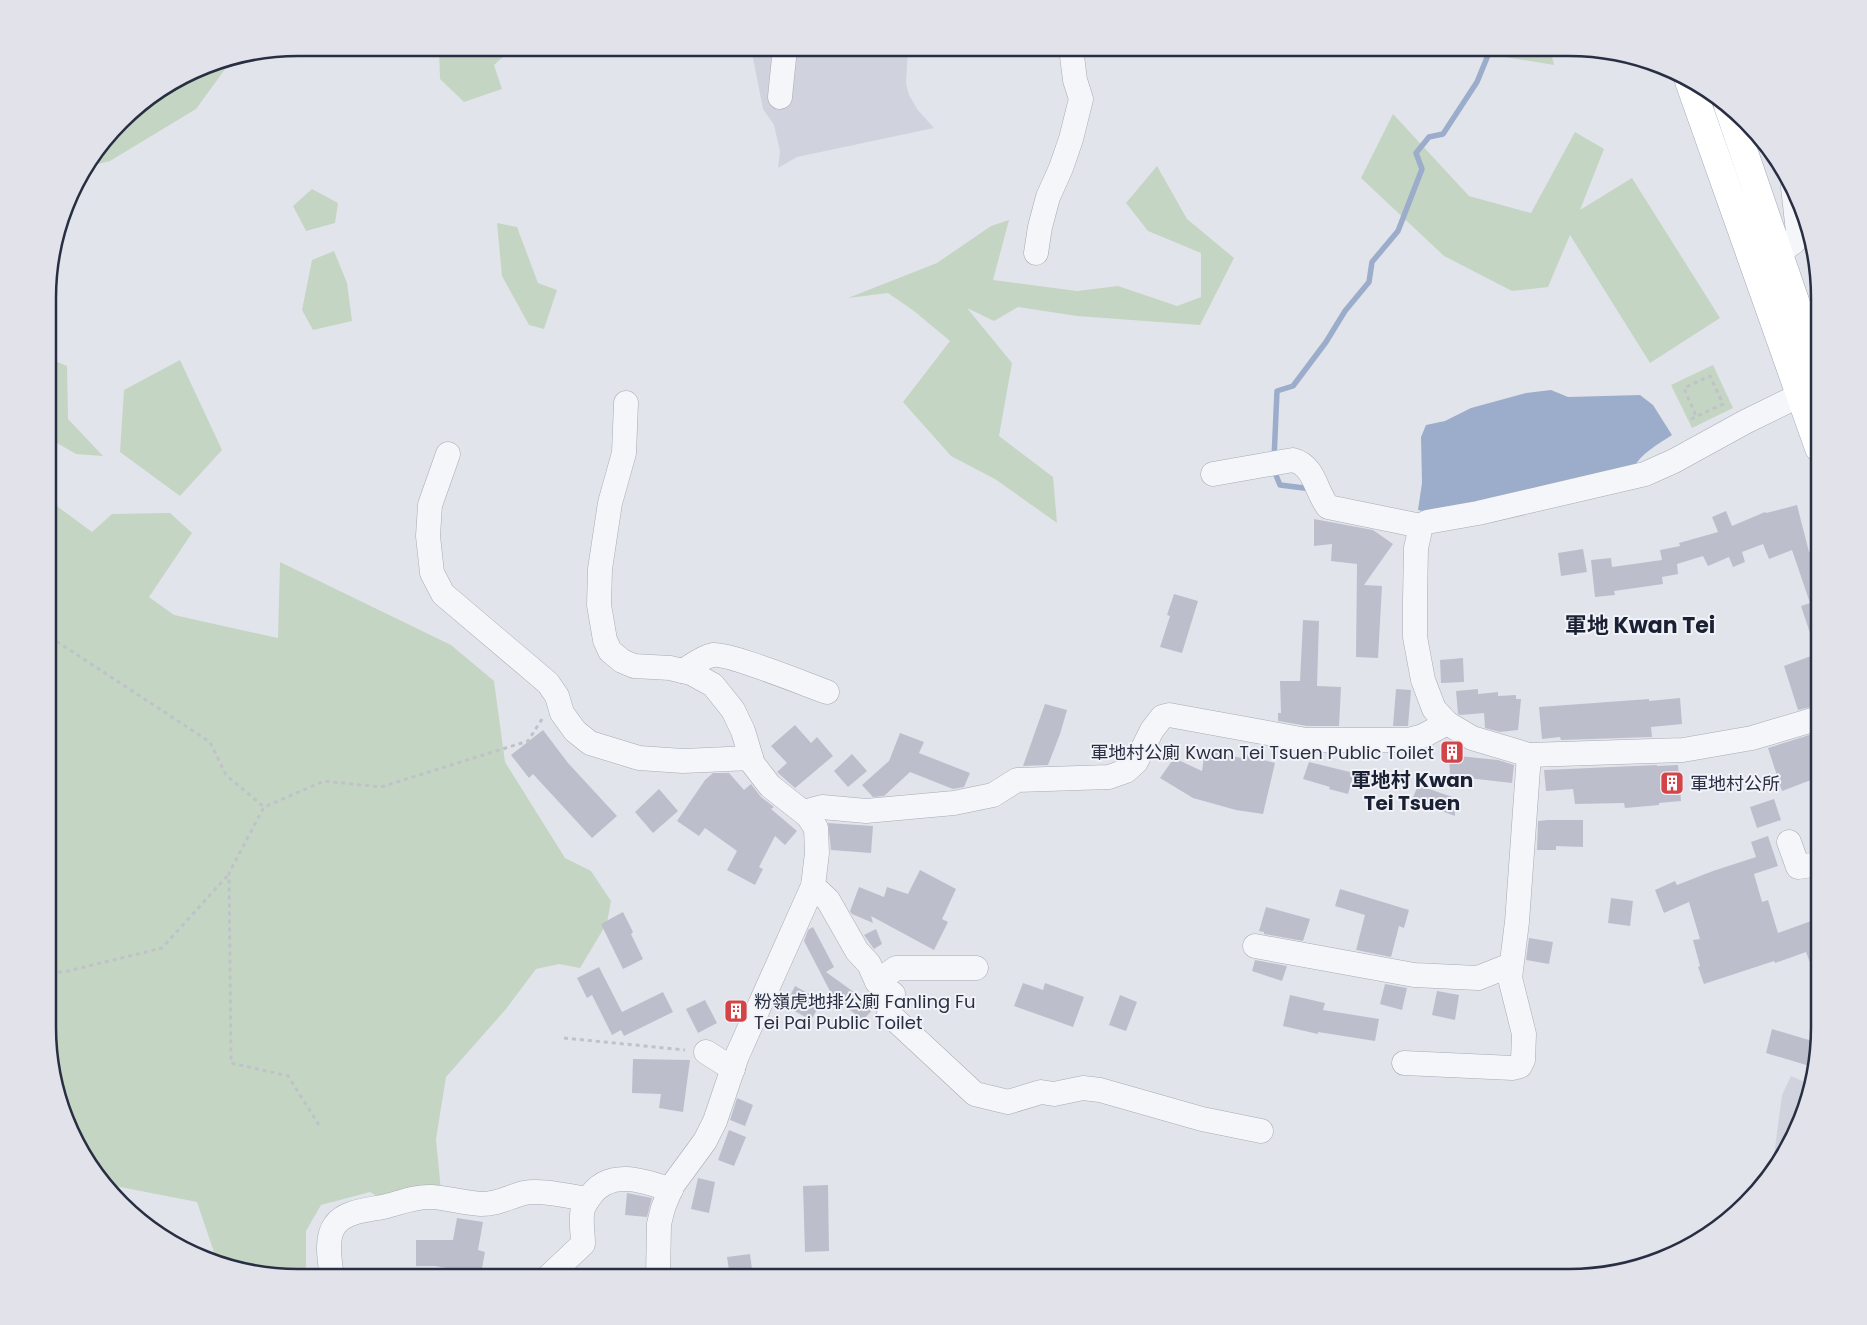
<svg xmlns="http://www.w3.org/2000/svg" width="1867" height="1325" font-family="Poppins,'Noto Sans SC',sans-serif">
  <style>
    .built { fill: #d0d3dd }
    .green { fill: #c5d5c3 }
    .water { fill: #9cadcb }
    .lines { fill: none; stroke-linecap: round; stroke-linejoin: round }
    .stream { stroke: #9cadcb; stroke-width: 5.5 }
    .building { fill: #bcbfcb }
    .minor-casing { stroke: #a7aab5; stroke-width: 25 }
    .major-casing { stroke: #a1a7b7; stroke-width: 29 }
    .path { stroke: #c0c2ca; stroke-width: 3; stroke-dasharray: 4 4; stroke-linecap: butt }
    .minor { stroke: #f5f6f9; stroke-width: 24 }
    .major { stroke: #fff; stroke-width: 28 }
    .labels { text-anchor: middle; dominant-baseline: central; stroke-width: 4; stroke-linejoin: round; paint-order: stroke }
    .poi-label { font-size: 18px; fill: #292f43; stroke: #f2f3f8; text-anchor: start }
    .quarter-label { font-size: 20px; font-weight: bold; fill: #1b2134; stroke: #f2f3f8 }
    .district-label { font-size: 22px; font-weight: bold; fill: #1b2134; stroke: #f2f3f8 }
    .rim { fill: none; stroke: #292f43; stroke-width: 2.5 }
  </style>
  <rect width="100%" height="100%" fill="#e2e4eb"/>
  <!-- built -->
  <g class="built">
    <polygon points="751,48 908,48 906,83 909,95 917,109 934,128 797,157 778,168 780,151 774,125 763,109"/>
    <polygon points="1791,1076 1809,1084 1800,1122 1772,1171 1782,1095"/>
  </g>
  <!-- green -->
  <g class="green">
    <polygon points="439,48 513,48 494,65 502,89 464,102 440,79"/>
    <polygon points="1497,48 1550,48 1554,65 1505,57"/>
    <polygon points="231,61 196,109 110,161 90,166 133,110 203,67"/>
    <polygon points="1393,114 1469,196 1531,213 1575,132 1604,149 1580,210 1632,178 1720,318 1650,363 1570,235 1548,287 1512,291 1444,256 1361,178"/>
    <polygon points="1157,166 1187,219 1234,258 1200,325 1077,316 1018,307 994,321 967,308 1012,363 999,436 1053,477 1057,523 995,479 951,456 903,402 950,341 914,311 888,293 848,298 937,263 991,226 1009,220 993,280 1077,291 1118,286 1177,306 1201,297 1201,253 1148,231 1126,203"/>
    <polygon points="312,189 338,203 335,223 306,231 293,206"/>
    <polygon points="497,223 517,227 538,283 557,290 544,329 529,325 502,276"/>
    <polygon points="334,251 347,283 352,321 313,330 302,310 312,260"/>
    <polygon points="50,359 67,366 68,419 103,456 76,454 50,439"/>
    <polygon points="180,360 222,450 180,496 120,452 124,390"/>
    <polygon points="1713,365 1733,408 1692,428 1671,385"/>
    <polygon points="50,501 92,532 112,514 170,513 192,533 149,597 174,615 278,638 280,562 451,645 494,681 505,762 565,858 591,871 611,901 607,923 580,968 559,964 536,969 506,1009 446,1077 436,1139 441,1191 396,1207 370,1192 321,1205 306,1231 306,1277 283,1277 218,1264 197,1202 110,1185 81,1152 50,1059"/>
  </g>
  <!-- water -->
  <path class="water" d="M1551,390l17,7 72,-2 13,10 19,30c-15,10 -31,18 -40,35l-200,43 -14,-3 4,-27 -1,-46 5,-12 19,-4 26,-13 55,-15z"/>
  <g class="lines">
    <!-- stream -->
    <g class="stream">
      <polyline points="1274,459 1277,391 1293,386 1326,342 1345,311 1369,282 1372,262 1398,231 1422,169 1416,153 1429,137 1443,134 1477,82 1491,48"/>
      <polyline points="1273,468 1280,485 1312,489"/>
    </g>
  </g>
  <!-- building -->
  <g class="building">
    <polygon points="1797,505 1809,552 1811,551 1819,576 1819,650 1816,651 1801,606 1810,603 1792,550 1769,559 1763,544 1742,552 1745,562 1733,567 1729,557 1708,566 1703,556 1677,564 1678,574 1662,577 1663,584 1614,591 1615,595 1595,597 1591,560 1611,558 1612,567 1662,560 1660,550 1680,546 1679,543 1718,532 1712,517 1726,511 1732,526 1765,512 1766,513"/>
    <polygon points="1314,519 1373,530 1393,544 1364,585 1382,586 1378,658 1356,657 1357,564 1331,561 1332,544 1314,546"/>
    <polygon points="1583,549 1587,572 1561,576 1558,553"/>
    <polygon points="1174,594 1198,601 1182,653 1160,647 1170,616 1167,615"/>
    <polygon points="1303,620 1319,621 1317,686 1341,687 1339,726 1307,726 1278,721 1278,713 1281,713 1280,681 1300,681"/>
    <polygon points="1819,653 1819,705 1798,710 1784,666"/>
    <polygon points="1463,658 1464,682 1441,683 1440,660"/>
    <polygon points="1396,689 1411,690 1408,726 1393,726"/>
    <polygon points="1478,689 1478,694 1498,692 1498,696 1516,695 1516,699 1521,699 1518,730 1500,732 1485,728 1484,713 1461,715 1458,714 1456,691"/>
    <polygon points="1680,698 1682,724 1651,727 1652,737 1561,740 1560,737 1542,739 1539,707 1649,699 1649,701"/>
    <polygon points="1045,704 1067,710 1060,734 1048,765 1023,766"/>
    <polygon points="795,725 811,743 817,737 833,756 795,788 777,772 787,763 771,746"/>
    <polygon points="543,730 568,763 617,816 592,838 533,774 529,778 511,755"/>
    <polygon points="1819,732 1819,777 1782,791 1768,748"/>
    <polygon points="900,733 924,742 919,753 970,773 964,787 953,789 910,772 884,796 873,797 862,785 889,761"/>
    <polygon points="1205,750 1246,759 1246,755 1275,763 1263,814 1236,810 1193,798 1160,778 1174,758 1202,771"/>
    <polygon points="852,754 867,771 848,787 834,771"/>
    <polygon points="1449,755 1498,760 1514,765 1512,783 1450,776"/>
    <polygon points="1309,762 1354,773 1348,794 1329,789 1330,787 1303,779"/>
    <polygon points="1657,765 1657,766 1678,765 1681,801 1659,803 1659,805 1625,808 1624,803 1575,804 1573,789 1546,791 1544,770"/>
    <polygon points="713,773 729,773 744,790 751,784 761,797 774,807 771,809 797,831 785,845 775,836 759,867 763,869 755,885 727,870 737,851 705,828 699,836 677,821 705,780"/>
    <polygon points="1418,785 1455,798 1455,816 1412,800"/>
    <polygon points="659,789 678,811 653,833 635,812"/>
    <polygon points="1774,799 1781,820 1757,828 1750,807"/>
    <polygon points="1548,820 1583,820 1583,847 1556,846 1556,850 1537,850 1538,821"/>
    <polygon points="828,823 873,826 871,853 831,850"/>
    <polygon points="1768,836 1778,866 1754,874 1762,902 1768,900 1778,933 1814,920 1819,935 1819,981 1817,981 1806,952 1775,963 1774,961 1704,984 1698,967 1700,966 1693,940 1700,939 1689,902 1664,913 1655,890 1675,881 1677,885 1713,871 1756,857 1751,842"/>
    <polygon points="920,870 956,889 942,919 948,922 934,950 871,916 873,923 852,914 850,911 859,887 884,897 887,887 908,894"/>
    <polygon points="1340,889 1409,910 1404,928 1399,926 1391,957 1356,950 1365,915 1335,906"/>
    <polygon points="1611,898 1633,901 1630,926 1608,923"/>
    <polygon points="1266,907 1310,919 1303,941 1264,934 1264,932 1259,931"/>
    <polygon points="623,912 633,932 631,934 643,959 623,969 601,924"/>
    <polygon points="813,927 834,967 826,972 862,998 865,994 877,1005 863,1020 833,997 804,941 808,930"/>
    <polygon points="876,929 882,944 874,949 864,935"/>
    <polygon points="1529,938 1553,942 1549,964 1526,960"/>
    <polygon points="1255,960 1287,966 1282,981 1252,971"/>
    <polygon points="599,967 622,1012 663,992 673,1012 624,1036 621,1030 612,1035 592,995 587,998 577,978"/>
    <polygon points="1023,983 1043,990 1045,983 1084,997 1073,1027 1014,1006"/>
    <polygon points="1385,984 1407,988 1402,1010 1380,1004"/>
    <polygon points="795,986 822,1001 811,1020 785,1006"/>
    <polygon points="1437,991 1459,995 1455,1020 1432,1015"/>
    <polygon points="1120,995 1137,1002 1126,1031 1109,1025"/>
    <polygon points="1290,995 1325,1003 1323,1010 1379,1019 1375,1041 1318,1032 1318,1034 1283,1026"/>
    <polygon points="705,1000 717,1023 698,1033 686,1009"/>
    <polygon points="1772,1029 1819,1043 1813,1067 1766,1053"/>
    <polygon points="633,1059 690,1060 683,1112 659,1108 661,1094 632,1093"/>
    <polygon points="737,1098 753,1105 745,1126 730,1120"/>
    <polygon points="729,1130 746,1137 734,1166 718,1160"/>
    <polygon points="698,1178 715,1182 709,1213 691,1209"/>
    <polygon points="828,1185 829,1251 805,1252 803,1186"/>
    <polygon points="627,1193 652,1198 647,1217 625,1215"/>
    <polygon points="457,1218 483,1222 478,1250 485,1252 481,1274 435,1266 416,1266 416,1240 453,1240"/>
    <polygon points="750,1254 753,1277 730,1277 727,1257"/>
  </g>
  <g class="lines">
    <!-- minor casing -->
    <g class="minor-casing">
      <g id="minor">
        <polyline points="780,97 785,48"/>
        <polyline points="1036,253 1040,227 1048,197 1061,168 1071,139 1081,99 1075,80 1071,48"/>
        <polyline points="1779,253 1794,242 1798,232 1793,187"/>
        <polyline points="1800,395 1745,422 1674,461 1645,474 1478,513 1427,522 1421,526 1416,548 1415,600 1415,637 1423,680 1434,709 1447,723 1472,738 1529,755 1683,750 1752,738 1819,718"/>
        <polyline points="626,403 624,453 610,503 600,569 599,605 605,640 610,651 622,661 634,666 670,668 691,673 713,685 733,710 743,731 753,764 770,786 808,816 816,828 817,853 813,886 737,1056 715,1121 705,1141 672,1186 663,1208 659,1224 658,1277"/>
        <polyline points="448,454 430,505 428,536 432,573 443,594 548,683 557,696 562,713 575,731 590,743 639,758 683,761 751,758"/>
        <path d="M1213,474l80,-14c22,6 22,30 35,47l93,19"/>
        <path d="M683,671c10,-6 19,-14 30,-16 16,-2 94,30 114,37"/>
        <polyline points="808,816 811,810 822,807 866,811 954,803 993,795 1017,780 1109,777 1126,771 1136,762 1152,730 1162,717 1169,715 1306,740 1408,740 1423,736 1447,723"/>
        <polyline points="1789,842 1798,867 1819,864"/>
        <polyline points="813,886 828,900 857,951 869,964 877,982 893,994 889,1014 975,1094 1008,1102 1041,1092 1054,1094 1083,1088 1100,1090 1202,1119 1261,1131"/>
        <polyline points="1255,946 1414,975 1478,978 1511,965"/>
        <polyline points="877,982 896,968 976,968"/>
        <polyline points="706,1052 733,1069"/>
        <polyline points="1404,1063 1513,1068 1520,1066 1523,1060 1524,1034 1510,978 1517,922 1529,755"/>
        <path d="M332,1277c-2,-15 -7,-39 3,-52 11,-15 36,-15 52,-19 15,-4 29,-10 45,-9 16,1 32,6 49,7 18,0 27,-7 43,-11 18,-4 46,4 64,6"/>
        <path d="M548,1277l35,-33c0,-11 -3,-25 0,-35 1,-4 4,-8 6,-11 19,-30 54,-18 82,-8"/>
      </g>
    </g>
    <!-- major casing -->
    <g class="major-casing">
      <g id="major">
        <polyline points="1689,81 1819,448"/>
        <polyline points="1728,106 1819,371"/>
      </g>
    </g>
    <!-- path -->
    <g class="path">
      <polyline points="1691,419 1723,404 1710,376 1684,388 1696,416"/>
      <polyline points="50,637 210,742 226,775 264,807"/>
      <polyline points="50,972 64,972 162,948 229,874"/>
      <polyline points="564,1038 685,1050"/>
      <polyline points="319,1125 288,1076 231,1063 229,873 264,807 324,781 381,787 528,741 542,719"/>
    </g>
    <!-- minor -->
    <use href="#minor" class="minor"/>
    <!-- major -->
    <use href="#major" class="major"/>
  </g>
  <!-- icons -->
  <defs>
    <g id="building-square" transform="scale(1.25)"><rect x="-9" y="-9" width="18" height="18" rx="4" fill="#d24448" stroke="#f2f3f8"/><path d="M-4-6H4V6H1V3H-1V6H-4ZM-2.5-4.3h1.7v1.8h-1.7ZM.8-4.3h1.7v1.8H.8ZM-2.5-1h1.7V.8h-1.7ZM.8-1h1.7V.8H.8Z" fill="#fff"/></g>
  </defs>
  <g fill-rule="evenodd">
    <use href="#building-square" x="1452" y="752"/>
    <use href="#building-square" x="1672" y="783"/>
    <use href="#building-square" x="736" y="1011"/>
  </g>
  <g class="labels">
    <!-- poi labels -->
    <g class="poi-label">
      <text x="1434" y="752" text-anchor="end">軍地村公廁 Kwan Tei Tsuen Public Toilet</text>
      <text x="1690" y="783">軍地村公所</text>
      <text x="754" y="1001">粉嶺虎地排公廁 Fanling Fu<tspan x="754" dy="21">Tei Pai Public Toilet</tspan></text>
    </g>
    <!-- quarter labels -->
    <g class="quarter-label">
      <text x="1412" y="780">軍地村 Kwan<tspan x="1412" dy="23">Tei Tsuen</tspan></text>
    </g>
    <!-- district labels -->
    <g class="district-label">
      <text x="1640" y="625">軍地 Kwan Tei</text>
    </g>
  </g>
  <!-- crop -->
  <path d="M0 0H1867V1325H0ZM298 56H1569A242 242 0 0 1 1811 298V1027A242 242 0 0 1 1569 1269H298A242 242 0 0 1 56 1027V298A242 242 0 0 1 298 56Z" fill="#e2e3ea" fill-rule="evenodd"/>
  <path class="rim" d="M298 56H1569A242 242 0 0 1 1811 298V1027A242 242 0 0 1 1569 1269H298A242 242 0 0 1 56 1027V298A242 242 0 0 1 298 56Z"/>
</svg>
